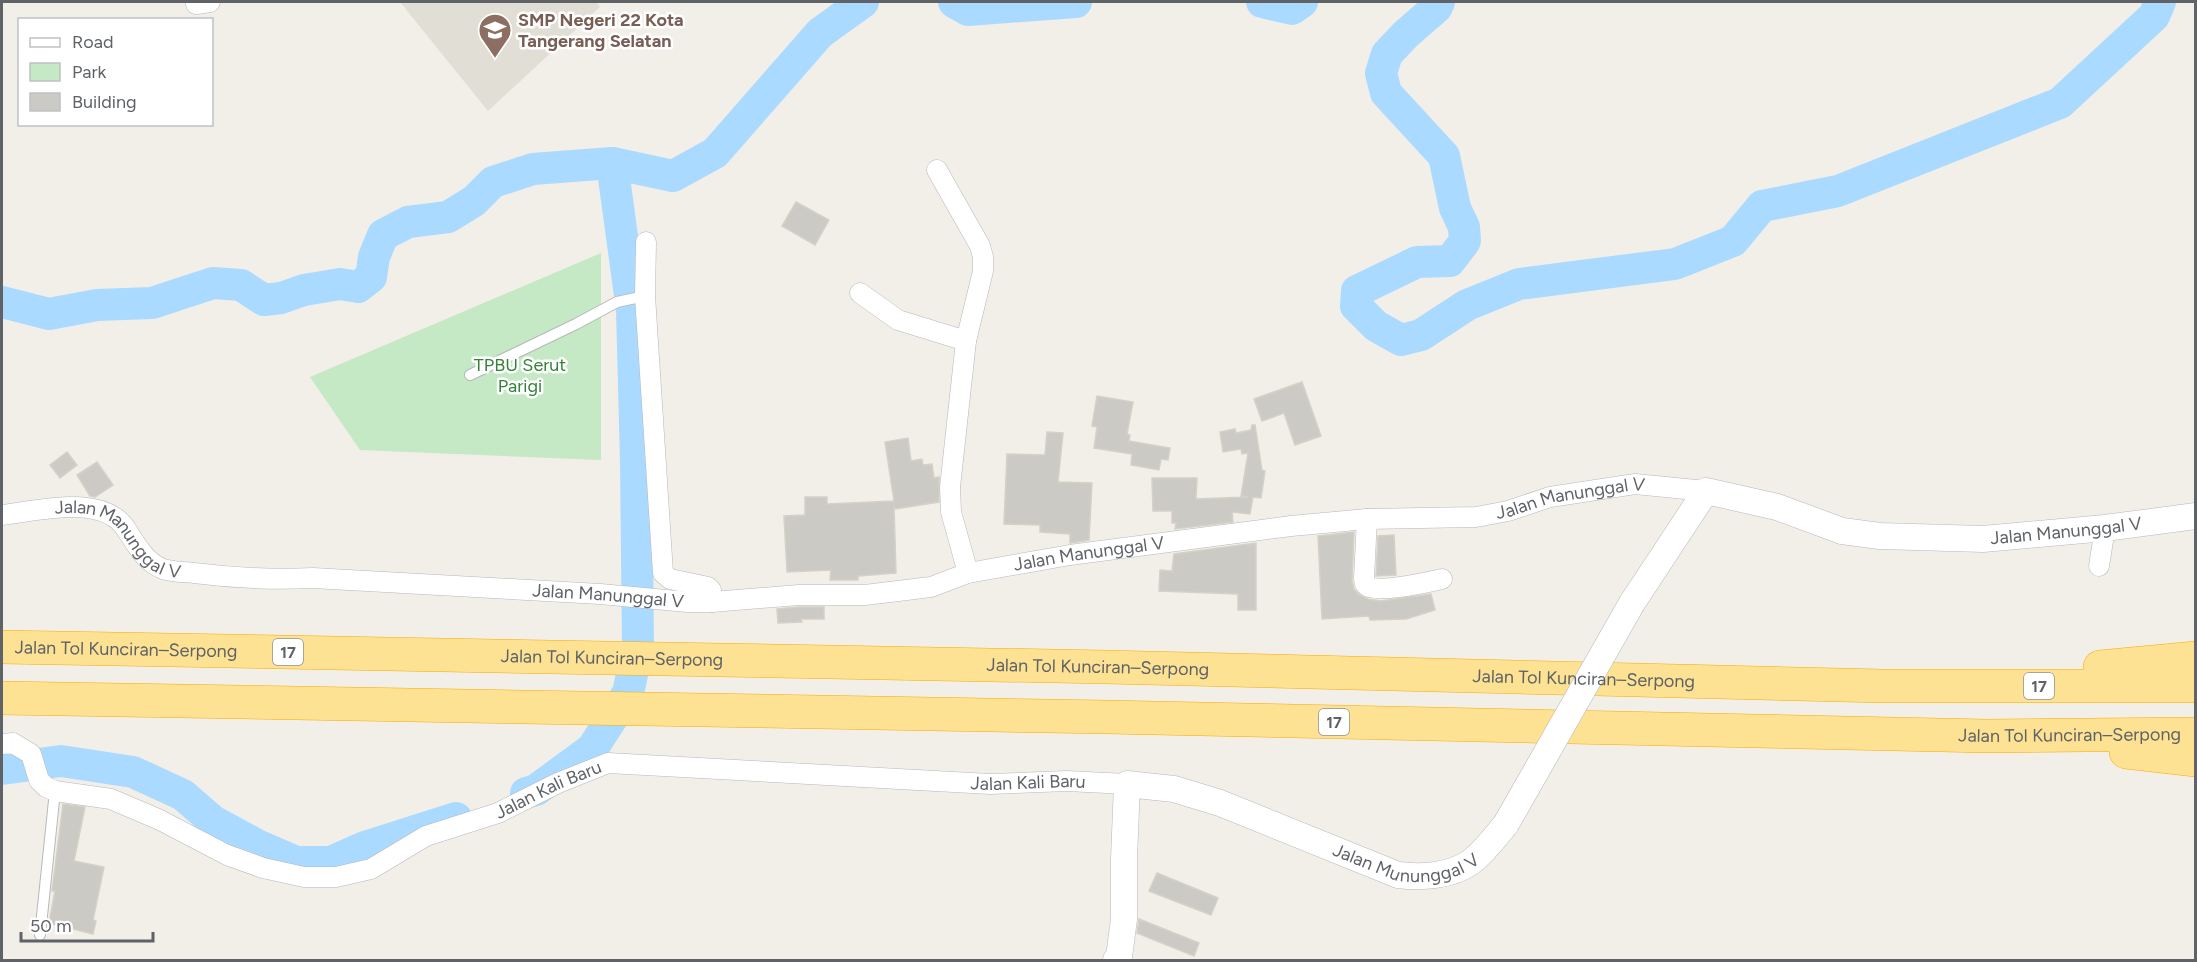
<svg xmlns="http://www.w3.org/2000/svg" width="2197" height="962" font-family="Figtree,sans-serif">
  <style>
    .education { fill: #e1ded6 }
    .green { fill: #c5e8c5 }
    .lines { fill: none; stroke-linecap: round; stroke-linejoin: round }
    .river { stroke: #aadaff; stroke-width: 32 }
    .building { fill: #cccac5; stroke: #d6d1c6; stroke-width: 1.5 }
    .service-casing { stroke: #b5b8bc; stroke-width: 12 }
    .minor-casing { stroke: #b5b8bc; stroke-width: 21 }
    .tertiary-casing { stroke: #b5b8bc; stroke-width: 27 }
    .motorway-casing { stroke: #f9ab00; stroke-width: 34 }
    .service { stroke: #fff; stroke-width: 10 }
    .minor { stroke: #fff; stroke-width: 20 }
    .tertiary { stroke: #fff; stroke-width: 26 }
    .motorway { stroke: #fde293; stroke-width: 33 }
    .tertiary-bridge-casing { stroke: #b5b8bc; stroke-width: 27; stroke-linecap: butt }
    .tertiary-bridge { stroke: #fff; stroke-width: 26 }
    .labels { text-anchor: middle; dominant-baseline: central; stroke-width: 5; stroke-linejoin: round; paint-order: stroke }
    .shield { fill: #fff; stroke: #8f9295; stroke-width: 1.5 }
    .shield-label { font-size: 16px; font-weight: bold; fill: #5f6368 }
    .education-label { font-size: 18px; font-weight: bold; fill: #785e54; stroke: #fff; text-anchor: start }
    .park-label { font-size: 18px; fill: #348238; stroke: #fff }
    .street-label { font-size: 18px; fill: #5f6368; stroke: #fff }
  </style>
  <rect width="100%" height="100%" fill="#f1efe8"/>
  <!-- education -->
  <polygon class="education" points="400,2 596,2 600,7 488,111"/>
  <!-- green -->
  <polygon class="green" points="601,253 601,460 360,450 310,377"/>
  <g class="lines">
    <!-- river -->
    <g class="river">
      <polyline points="954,2 968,10 1076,2"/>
      <polyline points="1262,2 1292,9 1302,2"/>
      <polyline points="1439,2 1436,8 1406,34 1387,54 1381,73 1386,93 1444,156 1455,208 1464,227 1465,241 1450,261 1417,262 1357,291 1356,306 1376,326 1401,340 1421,335 1467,305 1519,284 1675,264 1733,241 1762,206 1838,191 2060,103 2154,16 2160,2"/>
      <polyline points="2,302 49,314 97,305 152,303 213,283 241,285 264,300 281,298 304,290 340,284 358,287 371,277 374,257 383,235 408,222 448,217 474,201 493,182 533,169 612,163"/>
      <polyline points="2,769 61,761 133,772 183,795 213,821 259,846 296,862 331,862 365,847 456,818"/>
      <polyline points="526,793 536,790 592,749 628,693 638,647 636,461 632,310 612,163 673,176 715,153 820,33 863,2"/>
    </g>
  </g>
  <!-- building -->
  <g class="building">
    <polygon points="796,202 829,220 815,245 782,226"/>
    <polygon points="1302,382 1321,436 1295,445 1284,413 1262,421 1254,399"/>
    <polygon points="1097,396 1133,402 1127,434 1130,435 1129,441 1170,448 1168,460 1161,459 1159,470 1131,465 1132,454 1094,448 1097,427 1092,426"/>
    <polygon points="1252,425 1255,425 1262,470 1265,471 1261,498 1253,497 1250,514 1232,512 1233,522 1175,529 1176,523 1172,523 1172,511 1153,511 1152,478 1197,478 1196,499 1248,497 1241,496 1248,453 1242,454 1241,449 1223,452 1220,432 1235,429 1236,433 1251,430"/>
    <polygon points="1047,432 1063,433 1058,482 1092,483 1089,540 1070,543 1070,534 1040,532 1040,525 1004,524 1007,454 1045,455"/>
    <polygon points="908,438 911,461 922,459 923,465 932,464 934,478 939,477 939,502 895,509 894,506 896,573 858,576 858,580 830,580 831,570 787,572 784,516 805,515 805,497 827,497 827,504 894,501 885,442"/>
    <polygon points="67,452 77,465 60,478 50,465"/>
    <polygon points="97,462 113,485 95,497 90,496 77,475"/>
    <polygon points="1354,532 1352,581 1354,589 1358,594 1368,599 1381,601 1431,594 1435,610 1406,619 1370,620 1369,616 1322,619 1318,536"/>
    <polygon points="1394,535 1396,575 1376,576 1378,536"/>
    <polygon points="1256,543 1256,610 1238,610 1238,594 1159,591 1160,570 1172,571 1174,554"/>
    <polygon points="799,607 824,607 824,619 801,619 802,622 778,623 777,609"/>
    <polygon points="63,804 85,807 74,861 104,867 93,920 96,921 93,934 49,923 55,891 52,891"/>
    <polygon points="1157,873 1218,898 1211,915 1149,891"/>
    <polygon points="1139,919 1199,943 1194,956 1137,933"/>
  </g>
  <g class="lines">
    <!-- service casing -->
    <g class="service-casing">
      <g id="service">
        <polyline points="470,375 576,324 617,302 645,296"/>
        <polyline points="40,935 55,791"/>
      </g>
    </g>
    <!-- minor casing -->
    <g class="minor-casing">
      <g id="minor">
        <polyline points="196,4 210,2"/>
        <polyline points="937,170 980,246 983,257 983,271 966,341 950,487 951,512 968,573"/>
        <polyline points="646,242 645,296 663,573 670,579 708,587 711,590 712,602"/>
        <polyline points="860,293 898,320 966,341"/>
        <path id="s1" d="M2,515c36,-4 101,-22 124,14 10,15 19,33 37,40 9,3 21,3 31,4 40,5 79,7 119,5l287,16 88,8h24l87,-7h66l66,-8 37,-14 102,-18 221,-29 76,-7 109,-2 32,-6 42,-14 85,-13 71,7"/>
        <path d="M1367,519l-3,59c0,3 0,6 3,8 9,8 62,-4 75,-7"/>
        <polyline points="2099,566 2105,528"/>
        <path id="s2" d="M2,744l11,-1 18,11 8,26 7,7 9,4 56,8 49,21 67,35 36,13 41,9h32l35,-8 55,-33 72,-23 60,-30 50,-20 382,21 77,-3 60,3"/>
      </g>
    </g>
    <!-- tertiary casing -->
    <g class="tertiary-casing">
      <g id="tertiary">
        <path id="s3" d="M1632,603l74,-112 71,16 65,24 38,5 103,3 122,-11 91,-12"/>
        <path id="s4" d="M1116,960l3,-3 5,-38v-60l3,-75 47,5 46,14 178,72c24,3 53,1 73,-13 14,-11 24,-25 35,-38"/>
      </g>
    </g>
    <!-- motorway casing -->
    <g class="motorway-casing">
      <g id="motorway">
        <path id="s5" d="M2,647l1104,20 777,19h313"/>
        <polyline points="2100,667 2196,658"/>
        <path id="s6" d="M2,698l1105,19 880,19 209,-2"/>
        <polyline points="2126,752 2196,760"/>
      </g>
    </g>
    <!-- service -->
    <use href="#service" class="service"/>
    <!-- minor -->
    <use href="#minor" class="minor"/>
    <!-- tertiary -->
    <use href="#tertiary" class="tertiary"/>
    <!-- motorway -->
    <use href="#motorway" class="motorway"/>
    <!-- tertiary-bridge casing -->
    <g class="tertiary-bridge-casing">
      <polyline id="tertiary-bridge" points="1506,824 1632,603"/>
    </g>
    <!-- tertiary-bridge -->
    <use href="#tertiary-bridge" class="tertiary-bridge"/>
  </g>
  <!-- icons -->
  <defs>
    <g id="school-pin" transform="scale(1.725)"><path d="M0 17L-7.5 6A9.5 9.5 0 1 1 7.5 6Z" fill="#8d6e63" stroke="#fff"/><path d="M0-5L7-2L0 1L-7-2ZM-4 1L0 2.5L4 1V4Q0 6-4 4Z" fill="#fff"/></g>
  </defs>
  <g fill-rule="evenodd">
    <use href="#school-pin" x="495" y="30"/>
  </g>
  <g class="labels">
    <!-- shield labels -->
    <g class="shield">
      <rect x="273" y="639" width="30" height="26" rx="4.5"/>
      <rect x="2024" y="673" width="30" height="26" rx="4.5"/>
      <rect x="1319" y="709" width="30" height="26" rx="4.5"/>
    </g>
    <g class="shield-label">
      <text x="288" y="652">17</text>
      <text x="2039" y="686">17</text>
      <text x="1334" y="722">17</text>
    </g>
    <!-- education labels -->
    <g class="education-label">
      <text x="518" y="20">SMP Negeri 22 Kota<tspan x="518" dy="21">Tangerang Selatan</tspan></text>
    </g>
    <!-- park labels -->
    <g class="park-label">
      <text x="520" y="365">TPBU Serut<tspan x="520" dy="21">Parigi</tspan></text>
    </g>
    <!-- street labels -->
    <g class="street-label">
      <text stroke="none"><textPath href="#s1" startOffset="1605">Jalan Manunggal V</textPath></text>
      <text stroke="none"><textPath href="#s3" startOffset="501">Jalan Manunggal V</textPath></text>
      <text stroke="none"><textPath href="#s1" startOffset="129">Jalan Manunggal V</textPath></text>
      <text stroke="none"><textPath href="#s1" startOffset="1119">Jalan Manunggal V</textPath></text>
      <text stroke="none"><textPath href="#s1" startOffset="633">Jalan Manunggal V</textPath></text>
      <text stroke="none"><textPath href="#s5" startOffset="124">Jalan Tol Kunciran–Serpong</textPath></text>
      <text stroke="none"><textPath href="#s5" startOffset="610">Jalan Tol Kunciran–Serpong</textPath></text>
      <text stroke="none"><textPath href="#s5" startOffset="1096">Jalan Tol Kunciran–Serpong</textPath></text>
      <text stroke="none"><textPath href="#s5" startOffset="1582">Jalan Tol Kunciran–Serpong</textPath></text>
      <text stroke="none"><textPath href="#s6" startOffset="2068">Jalan Tol Kunciran–Serpong</textPath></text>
      <text stroke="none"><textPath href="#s2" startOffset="1094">Jalan Kali Baru</textPath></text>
      <text stroke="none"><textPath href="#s2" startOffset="608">Jalan Kali Baru</textPath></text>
      <text stroke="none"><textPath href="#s4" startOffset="472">Jalan Mununggal V</textPath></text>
    </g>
  </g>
  <!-- border -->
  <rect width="2197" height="962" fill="none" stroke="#5f6368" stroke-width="6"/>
  <!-- legend -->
  <rect x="18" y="18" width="195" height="108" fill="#ffffff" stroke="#bfc1c3" stroke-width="1.5"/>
  <rect x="30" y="38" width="30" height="9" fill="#ffffff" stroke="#bfc1c3" stroke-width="1.5"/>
  <text x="72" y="48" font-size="18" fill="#5f6368">Road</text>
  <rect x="30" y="63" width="30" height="18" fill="#c5e8c5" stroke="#bfc1c3" stroke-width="1.5"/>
  <text x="72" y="78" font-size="18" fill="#5f6368">Park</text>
  <rect x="30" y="93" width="30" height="18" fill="#cccac5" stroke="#bfc1c3" stroke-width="1.5"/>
  <text x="72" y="108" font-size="18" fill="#5f6368">Building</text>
  <!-- scale -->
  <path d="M21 932v9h132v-9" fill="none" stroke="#5f6368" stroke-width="3"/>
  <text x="30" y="932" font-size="18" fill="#5f6368" stroke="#ffffff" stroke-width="4.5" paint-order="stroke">50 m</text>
</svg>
